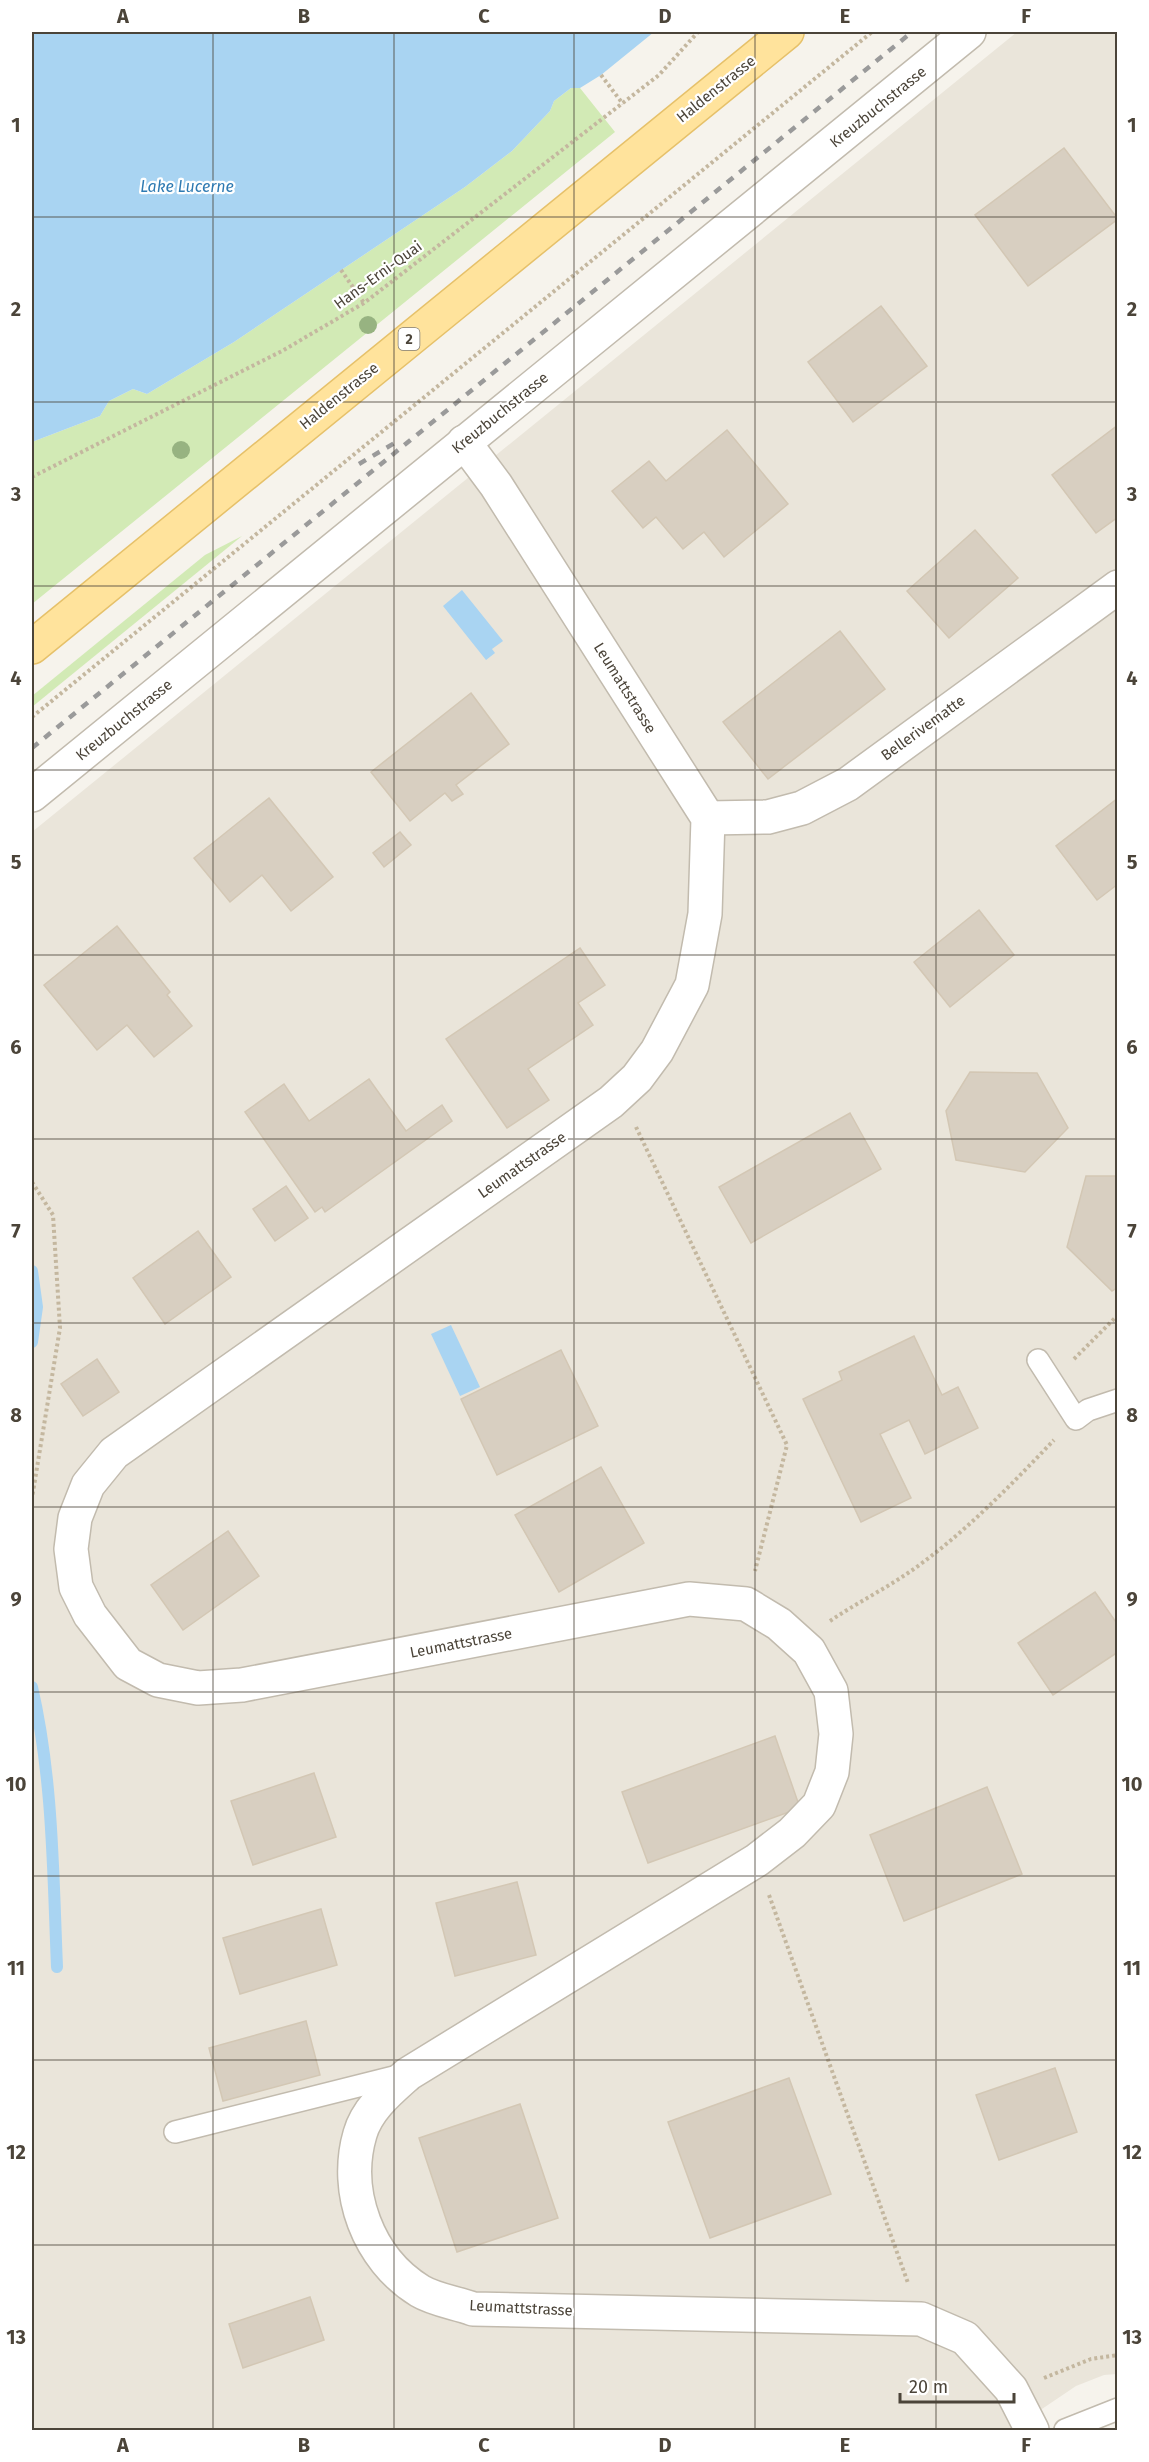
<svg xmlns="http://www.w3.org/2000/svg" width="1149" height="2462" font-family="'Fira Sans',sans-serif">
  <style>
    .residential { fill: #eae5da }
    .green { fill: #d2eab5 }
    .water { fill: #a9d4f2 }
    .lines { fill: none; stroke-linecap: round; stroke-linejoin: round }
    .stream { stroke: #a9d4f2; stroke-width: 12 }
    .building { fill: #d8cfc1; stroke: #d3c7b4; stroke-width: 1.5 }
    .lane-casing { stroke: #c2bbae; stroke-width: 24 }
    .street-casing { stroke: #c2bbae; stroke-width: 36 }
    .primary-casing { stroke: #e6c16a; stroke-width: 36 }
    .path { stroke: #c4b79f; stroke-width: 4; stroke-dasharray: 3 3; stroke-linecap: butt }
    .lane { stroke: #fff; stroke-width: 21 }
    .street { stroke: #fff; stroke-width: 33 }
    .primary { stroke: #ffe39c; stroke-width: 33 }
    .rail { stroke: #9a9a9a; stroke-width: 4.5; stroke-dasharray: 8 8; stroke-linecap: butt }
    .tree { fill: #97b381 }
    .grid { fill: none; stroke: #4b4439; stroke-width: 1.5; stroke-opacity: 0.55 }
    .labels { text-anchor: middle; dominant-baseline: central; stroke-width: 4.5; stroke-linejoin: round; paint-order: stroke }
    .shield { fill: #fff; stroke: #817c74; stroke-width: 1.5 }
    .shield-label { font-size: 14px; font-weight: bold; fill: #4b4439 }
    .street-label { font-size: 15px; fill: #4b4439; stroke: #fff }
    .water-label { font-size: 16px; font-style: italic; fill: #2e7ab2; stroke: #fff }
    .neatline { fill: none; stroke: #4b4439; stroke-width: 2 }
    .grid-label { font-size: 20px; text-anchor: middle; font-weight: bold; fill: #4b4439 }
  </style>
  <rect width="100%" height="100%" fill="#f6f3ec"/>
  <!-- residential -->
  <polygon class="residential" points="1017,32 1117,32 1117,2374 1104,2375 1076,2386 1011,2430 32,2430 32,832"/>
  <!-- green -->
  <g class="green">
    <polygon points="571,88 580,88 615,132 32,604 32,442 100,416 109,401 133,389 147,394 234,342 465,187 512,151 550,111 554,101"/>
    <polygon points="242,536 32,707 32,696 205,555"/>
  </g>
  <!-- water -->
  <g class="water">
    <polygon points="32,32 654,32 601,75 580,88 571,88 554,101 550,111 512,151 465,187 234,342 147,394 133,389 109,401 100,416 32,442"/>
    <polygon points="462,590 503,641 492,649 495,653 486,660 443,606"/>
    <polygon points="451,1325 480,1387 460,1396 431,1334"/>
  </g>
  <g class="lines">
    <!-- stream -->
    <g class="stream">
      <polyline points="32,1271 37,1307 32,1342"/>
      <path d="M32,1687c21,91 21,186 25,280"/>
    </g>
  </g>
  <!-- building -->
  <g class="building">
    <polygon points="1064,148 1118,219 1028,286 975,215"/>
    <polygon points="881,306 927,366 853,422 808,362"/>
    <polygon points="1118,425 1118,517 1096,533 1052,475"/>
    <polygon points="727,430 788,504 724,557 704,532 683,549 656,517 643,528 612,491 649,461 666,481"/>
    <polygon points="975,530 1018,578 949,638 907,591"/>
    <polygon points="840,631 885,689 768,779 723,722"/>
    <polygon points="471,693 509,744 456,785 463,794 452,801 445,793 410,821 371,772"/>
    <polygon points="269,798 333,877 291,911 262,875 230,902 194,858"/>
    <polygon points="1118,798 1118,884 1097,900 1056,846"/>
    <polygon points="400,832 411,845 384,867 373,853"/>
    <polygon points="979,910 1014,955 950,1007 914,962"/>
    <polygon points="117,926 170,992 167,995 192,1026 154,1057 127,1025 97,1050 44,985"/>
    <polygon points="580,948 605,985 578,1003 593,1025 528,1069 549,1100 507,1128 446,1039"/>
    <polygon points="970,1072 1037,1073 1068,1128 1025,1172 956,1160 946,1111"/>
    <polygon points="369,1079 406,1131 442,1105 452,1121 325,1212 322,1207 315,1212 245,1112 284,1084 309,1121"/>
    <polygon points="850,1113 881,1169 751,1243 719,1187"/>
    <polygon points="1086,1176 1118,1176 1118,1287 1112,1291 1067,1247"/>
    <polygon points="286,1186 308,1218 275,1241 253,1209"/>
    <polygon points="198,1231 231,1277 165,1324 133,1278"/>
    <polygon points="914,1336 942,1395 958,1387 978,1428 925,1454 909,1420 880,1434 911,1498 861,1522 803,1399 842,1380 839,1372"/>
    <polygon points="561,1350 598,1426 497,1475 461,1399"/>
    <polygon points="97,1359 119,1392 83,1416 61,1384"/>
    <polygon points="601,1467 644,1543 559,1592 515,1515"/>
    <polygon points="228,1531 259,1576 183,1630 151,1585"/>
    <polygon points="1095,1592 1118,1625 1118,1652 1053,1695 1018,1643"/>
    <polygon points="775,1736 800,1808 648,1863 622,1792"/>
    <polygon points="314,1773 336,1837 253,1865 231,1801"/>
    <polygon points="987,1787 1022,1874 904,1921 870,1835"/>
    <polygon points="517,1882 536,1955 455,1976 436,1903"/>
    <polygon points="321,1909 337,1965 240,1994 223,1938"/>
    <polygon points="306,2021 320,2075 223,2101 209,2048"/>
    <polygon points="1055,2068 1077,2132 999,2160 976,2095"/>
    <polygon points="789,2078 831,2194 710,2238 668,2122"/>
    <polygon points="520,2104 558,2218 457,2252 419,2138"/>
    <polygon points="310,2297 324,2340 243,2368 229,2324"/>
  </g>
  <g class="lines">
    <!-- lane casing -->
    <g class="lane-casing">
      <g id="lane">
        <polyline points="1038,1360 1076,1419 1088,1410 1118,1400"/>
        <polyline points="175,2132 402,2075"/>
        <polyline points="1065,2430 1118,2409"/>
      </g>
    </g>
    <!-- street casing -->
    <g class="street-casing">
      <g id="street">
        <path d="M464,442l32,43 212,333 -3,96 -13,71 -35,66 -20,27 -26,24 -497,351 -26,32 -13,33 -4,31 5,38 14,28 38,49 30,16 40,8 44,-3 447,-86 57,5 33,20 30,27 22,40 5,43 -4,38 -13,33 -27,28 -35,27 -349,214c-19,17 -41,35 -48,60 -17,58 8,125 60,157 15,9 37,12 53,18l448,10 44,19 46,51 21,41"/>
        <polyline points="32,795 969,32"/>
        <polyline points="708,818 768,817 802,808 848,784 1118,587"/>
      </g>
    </g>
    <!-- primary casing -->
    <g class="primary-casing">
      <polyline id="primary" points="32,647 787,32"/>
    </g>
    <!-- path -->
    <g class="path">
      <polyline points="601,75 623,104"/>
      <polyline points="341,270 364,303"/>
      <polyline points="32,477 282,351 364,303 659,75 698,32"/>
      <polyline points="32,717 872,32"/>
      <polyline points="636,1127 787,1445 755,1571"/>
      <polyline points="32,1182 53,1215 60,1328 32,1498"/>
      <polyline points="1074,1359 1118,1315"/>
      <path d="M830,1621c25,-17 53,-31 78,-48 54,-37 101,-86 146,-133"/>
      <polyline points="769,1895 908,2283"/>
      <polyline points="1044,2378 1091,2359 1118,2355"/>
    </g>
    <!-- lane -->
    <use href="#lane" class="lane"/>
    <!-- street -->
    <use href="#street" class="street"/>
    <!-- primary -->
    <use href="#primary" class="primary"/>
    <!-- rail -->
    <g class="rail">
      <polyline points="359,464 398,441"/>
      <polyline points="32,748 912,32"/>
    </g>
  </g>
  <!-- trees -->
  <g class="tree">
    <circle cx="368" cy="325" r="9"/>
    <circle cx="181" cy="450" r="9"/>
  </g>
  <!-- grid -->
  <path class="grid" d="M213,32v2398M394,32v2398M574,32v2398M755,32v2398M936,32v2398M32,217h1086M32,402h1086M32,586h1086M32,770h1086M32,955h1086M32,1139h1086M32,1323h1086M32,1507h1086M32,1692h1086M32,1876h1086M32,2060h1086M32,2245h1086"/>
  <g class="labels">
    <!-- shield labels -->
    <rect class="shield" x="398.5" y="328" width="21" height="22" rx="4.5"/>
    <g class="shield-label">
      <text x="409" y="339">2</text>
    </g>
    <!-- street labels -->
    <g class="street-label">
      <text transform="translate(716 89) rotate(-39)">Haldenstrasse</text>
      <text transform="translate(878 107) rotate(-39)">Kreuzbuchstrasse</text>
      <text transform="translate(378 275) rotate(-36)">Hans-Erni-Quai</text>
      <text transform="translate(339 396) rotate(-39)">Haldenstrasse</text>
      <text transform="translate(500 413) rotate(-39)">Kreuzbuchstrasse</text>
      <text transform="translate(625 688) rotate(58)">Leumattstrasse</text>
      <text transform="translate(124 720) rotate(-39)">Kreuzbuchstrasse</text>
      <text transform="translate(923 728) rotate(-36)">Bellerivematte</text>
      <text transform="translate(522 1165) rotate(-35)">Leumattstrasse</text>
      <text transform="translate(461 1643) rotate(-11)">Leumattstrasse</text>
      <text transform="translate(521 2308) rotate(3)">Leumattstrasse</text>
    </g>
    <!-- water labels -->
    <g class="water-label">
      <text x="187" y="186">Lake Lucerne</text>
    </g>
  </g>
  <!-- border -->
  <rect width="1149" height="2462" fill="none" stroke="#ffffff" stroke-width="66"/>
  <!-- scale -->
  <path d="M900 2393v9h114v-9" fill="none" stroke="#4b4439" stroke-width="3"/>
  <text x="909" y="2393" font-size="18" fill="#4b4439" stroke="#ffffff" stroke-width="4.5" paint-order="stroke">20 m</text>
  <rect x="33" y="33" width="1083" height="2396" class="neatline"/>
  <g class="grid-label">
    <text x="123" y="23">A</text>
    <text x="304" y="23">B</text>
    <text x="484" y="23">C</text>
    <text x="665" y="23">D</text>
    <text x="845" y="23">E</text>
    <text x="1026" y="23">F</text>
    <text x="16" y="132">1</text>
    <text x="1132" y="132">1</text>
    <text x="16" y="316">2</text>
    <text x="1132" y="316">2</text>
    <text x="16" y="501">3</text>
    <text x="1132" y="501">3</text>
    <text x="16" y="685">4</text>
    <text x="1132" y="685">4</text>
    <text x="16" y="869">5</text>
    <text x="1132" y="869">5</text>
    <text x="16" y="1054">6</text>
    <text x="1132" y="1054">6</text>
    <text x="16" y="1238">7</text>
    <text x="1132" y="1238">7</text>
    <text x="16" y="1422">8</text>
    <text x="1132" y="1422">8</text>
    <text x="16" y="1606">9</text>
    <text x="1132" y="1606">9</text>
    <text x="16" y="1791">10</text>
    <text x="1132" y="1791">10</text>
    <text x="16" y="1975">11</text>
    <text x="1132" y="1975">11</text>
    <text x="16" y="2159">12</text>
    <text x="1132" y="2159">12</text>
    <text x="16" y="2344">13</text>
    <text x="1132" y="2344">13</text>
    <text x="123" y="2452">A</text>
    <text x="304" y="2452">B</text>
    <text x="484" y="2452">C</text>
    <text x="665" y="2452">D</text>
    <text x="845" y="2452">E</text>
    <text x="1026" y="2452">F</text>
  </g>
</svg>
